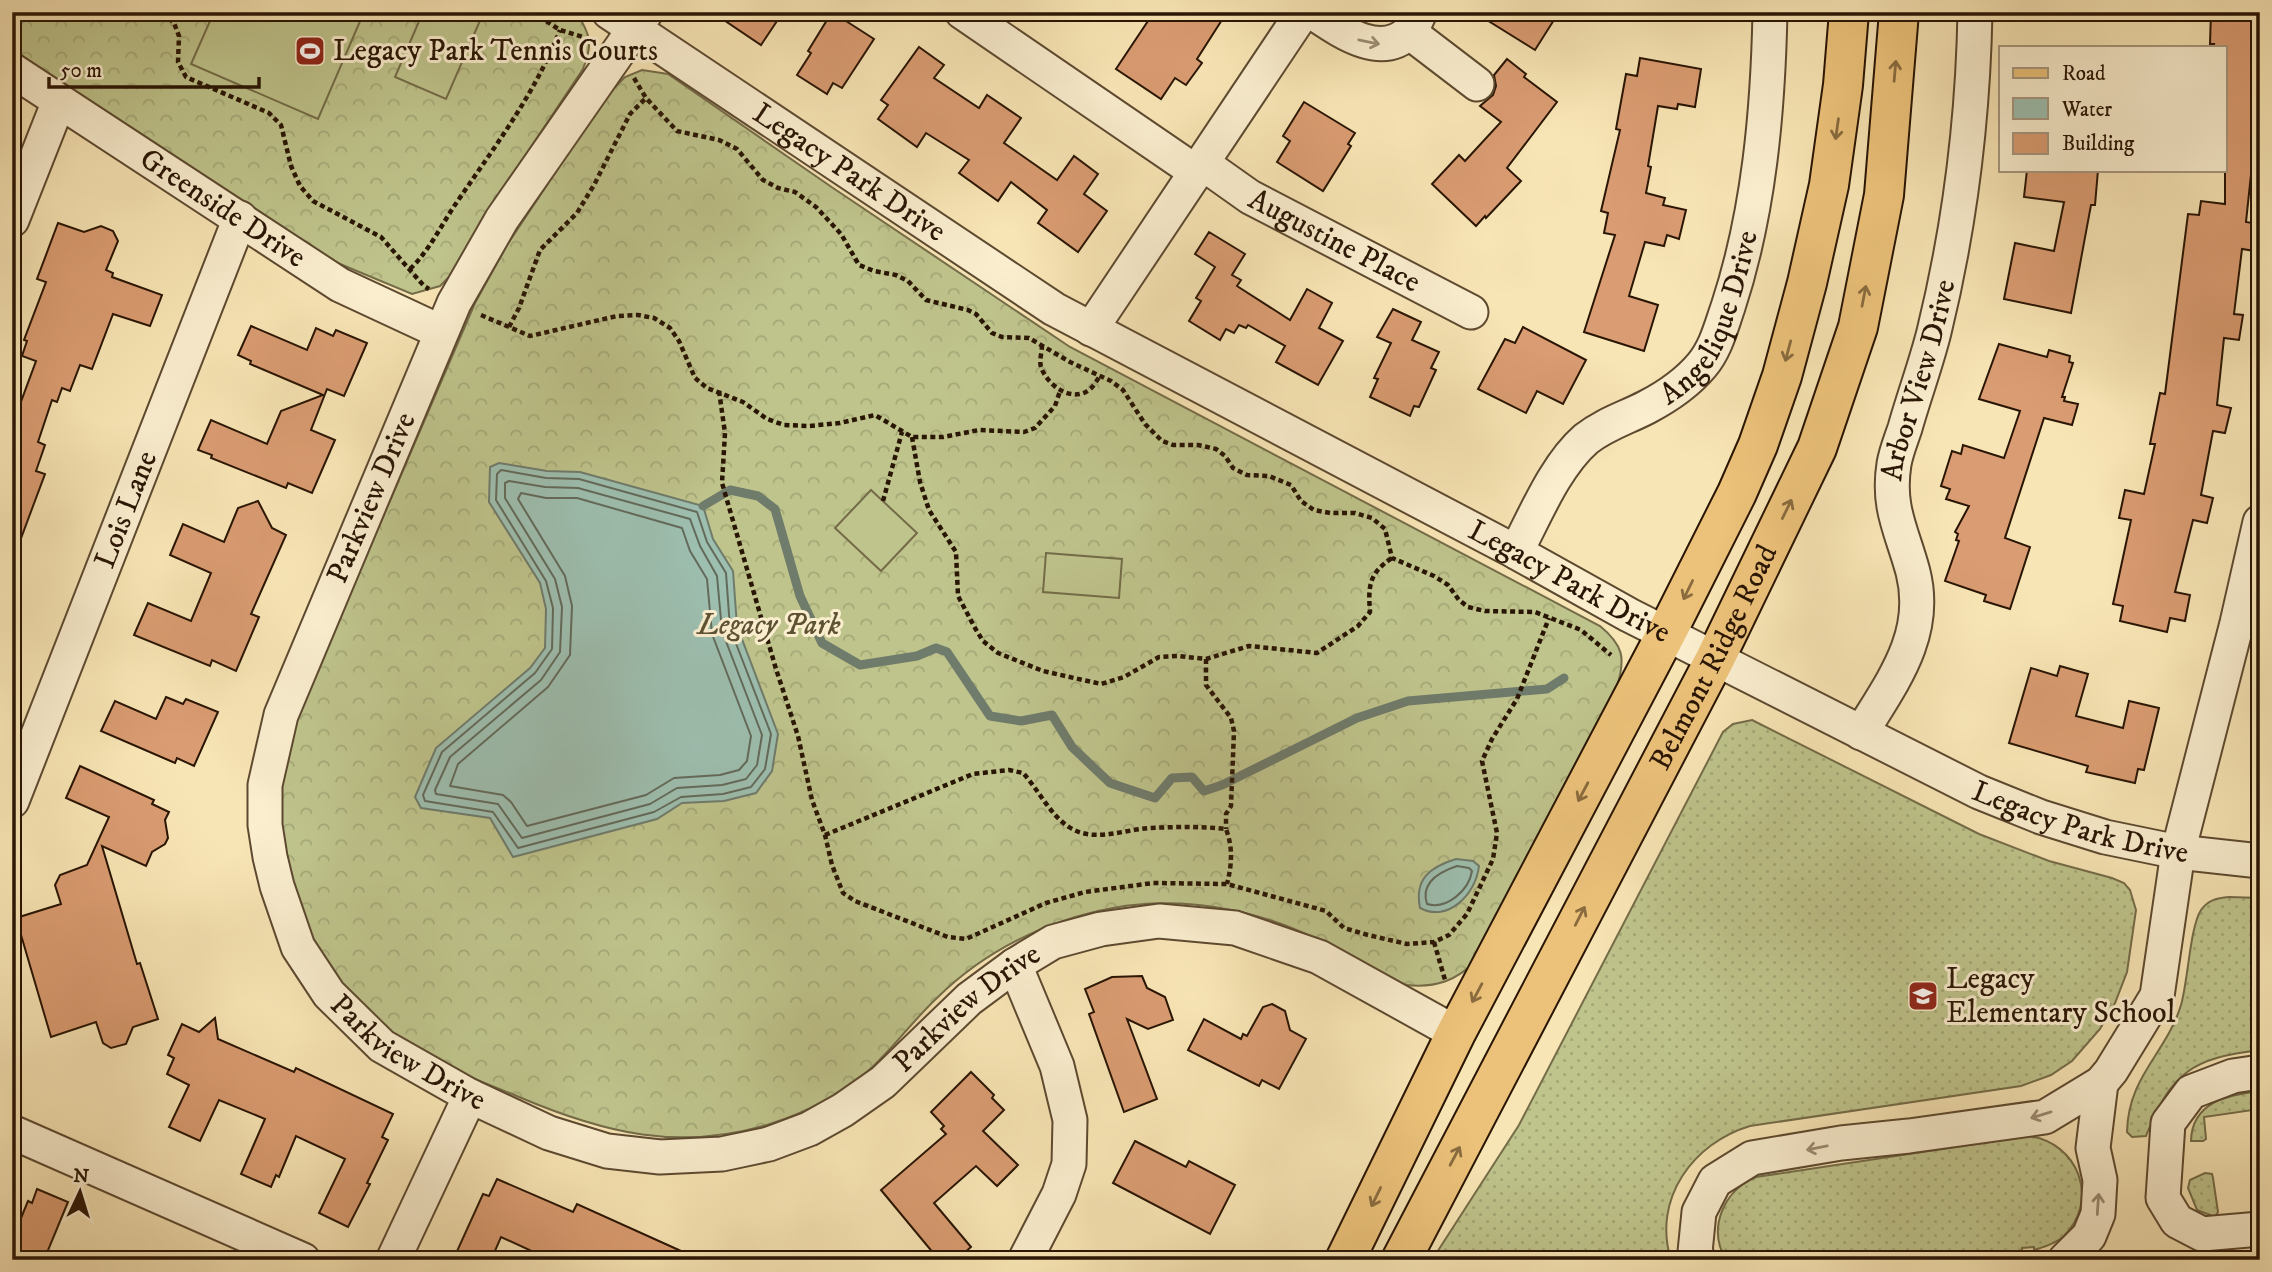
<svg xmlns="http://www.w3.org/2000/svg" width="2272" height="1272" font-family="'IM FELL DW Pica',serif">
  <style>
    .grass { fill: url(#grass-dots); stroke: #746c48; stroke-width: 2 }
    .forest { fill: url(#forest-crowns); stroke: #746c48; stroke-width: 2 }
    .pitch { fill: #bfc48c; stroke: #746c48; stroke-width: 2 }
    .water { fill: #9dbfb0; stroke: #6f7b6b; stroke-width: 2 }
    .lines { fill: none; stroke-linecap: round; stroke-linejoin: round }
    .shore { stroke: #636a5a; stroke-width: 2 }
    .stream { stroke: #6f7b6b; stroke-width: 9 }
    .building { fill: #da9c72; stroke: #291504; stroke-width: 2 }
    .minor-casing { stroke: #5d4930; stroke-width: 37 }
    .major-casing { stroke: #291504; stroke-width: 42 }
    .path { stroke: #291504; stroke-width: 4.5; stroke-dasharray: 5 3.5; stroke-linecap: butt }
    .minor { stroke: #faeecf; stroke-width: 33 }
    .major { stroke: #ecc27a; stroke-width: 38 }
    .oneway { stroke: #9c8c74 }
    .oneway2 { stroke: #8a6c3f }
    .labels { text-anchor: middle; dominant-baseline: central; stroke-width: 6; stroke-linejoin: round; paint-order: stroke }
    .poi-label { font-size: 30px; fill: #291504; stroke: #faeecf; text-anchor: start }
    .street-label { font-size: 30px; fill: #291504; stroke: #faeecf }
    .park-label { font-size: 30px; font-style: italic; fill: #5e5234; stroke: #faeecf }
  </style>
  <defs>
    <pattern id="grass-dots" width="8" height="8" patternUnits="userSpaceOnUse" patternTransform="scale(1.75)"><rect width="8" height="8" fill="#bfc48c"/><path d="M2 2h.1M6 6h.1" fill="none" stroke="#a4a877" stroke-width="1.8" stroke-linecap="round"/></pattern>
    <pattern id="forest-crowns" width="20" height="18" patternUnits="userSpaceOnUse" patternTransform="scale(1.75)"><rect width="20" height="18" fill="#bfc48c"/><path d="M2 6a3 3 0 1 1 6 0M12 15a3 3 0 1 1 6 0" fill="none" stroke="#a4a877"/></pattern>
  </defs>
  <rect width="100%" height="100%" fill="#f8e5b5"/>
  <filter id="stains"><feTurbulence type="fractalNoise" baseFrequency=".00286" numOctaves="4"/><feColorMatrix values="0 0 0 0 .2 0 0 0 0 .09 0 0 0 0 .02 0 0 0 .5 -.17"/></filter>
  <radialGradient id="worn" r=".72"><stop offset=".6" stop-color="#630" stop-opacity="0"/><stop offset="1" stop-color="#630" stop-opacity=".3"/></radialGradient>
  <!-- grass -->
  <g class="grass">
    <path d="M1752,720l227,114 70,27 63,17 12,5 6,7 6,20 -9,62 -12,31 -15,26 -28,32 -21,14 -30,11 -271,40c-57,17 -98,73 -79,134h-239l87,-135 204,-393 10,-8z"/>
    <path d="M2229,897l31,1v152c-67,8 -89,22 -114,86l-14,1 -5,-5c1,-56 39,-78 54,-127 7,-24 9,-78 20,-95 7,-10 16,-12 28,-13z"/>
    <path d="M2260,1091v18l-56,8 2,22 -3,2h-12c1,-39 36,-46 69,-50z"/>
    <path d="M2028,1136c50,6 73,64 35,101 -8,7 -19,10 -29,13v-3l-12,1v4l-53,8h-243c-19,-32 -2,-70 30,-83z"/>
    <polygon points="2205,1173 2212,1174 2213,1178 2218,1212 2215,1217 2197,1210 2188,1188 2190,1180"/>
  </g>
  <!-- forest -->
  <g class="forest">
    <path d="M12,12h564c15,23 17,32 7,57l-90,135 -42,71 -11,11 -28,8 -84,-35 -316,-210z"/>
    <path d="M642,70l26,4 165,114 237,159 530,279c23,19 26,32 17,60l-140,274c-21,21 -41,28 -71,25 -32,-11 -61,-32 -92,-47 -61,-30 -134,-42 -201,-30 -65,12 -127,42 -175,89 -25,23 -45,52 -71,75 -27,23 -63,41 -97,52 -91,28 -166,9 -251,-27 -38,-16 -79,-30 -113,-53 -79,-53 -134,-157 -125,-253 2,-22 8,-44 12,-65l182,-423 32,-58 100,-150 18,-18z"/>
  </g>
  <!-- pitch -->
  <g class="pitch">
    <polygon points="214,12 364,12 318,119 191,64"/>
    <polygon points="423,12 474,12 482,16 446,99 395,77"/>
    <polygon points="871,490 917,533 881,571 835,528"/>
    <polygon points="1046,553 1122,559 1119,598 1043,592"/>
  </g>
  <!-- water -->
  <g class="water">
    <polygon points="499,463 547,471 580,472 703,506 713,539 733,571 737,626 778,734 772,771 756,793 724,801 682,803 657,819 513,857 490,818 421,808 415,797 436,748 530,668 545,648 546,609 540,583 489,502 490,467"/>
    <path d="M1456,859l17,2 6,5c-3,28 -31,57 -59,42 -6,-29 10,-41 36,-49z"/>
  </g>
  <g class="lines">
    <!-- shore -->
    <g class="shore">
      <polygon points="501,470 546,478 579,479 697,512 707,542 726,573 730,628 771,734 765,769 751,787 723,794 681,797 654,812 518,848 493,812 425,801 423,795 442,752 535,673 552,649 553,608 546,581 496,500 497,474"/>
      <polygon points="509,481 545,487 578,488 690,519 700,546 717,576 722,631 762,735 757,765 746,779 722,785 677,788 650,804 522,838 498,804 436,794 435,790 450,757 541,680 560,652 562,607 555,579 505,498 505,483"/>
      <polygon points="521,493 546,498 577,498 682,528 690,551 707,579 712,634 751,736 747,761 739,770 720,775 674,778 646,795 527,826 511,802 503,795 450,786 458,764 548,687 570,655 572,606 565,576 518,499"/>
      <path d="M1457,866l12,2 3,3c-3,19 -25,39 -45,33 -7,-21 12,-32 30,-38z"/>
    </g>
    <!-- stream -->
    <polyline class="stream" points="703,506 730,490 758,496 775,509 800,596 822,643 860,665 917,656 936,648 947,652 990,716 1021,721 1052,715 1072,747 1110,783 1155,798 1172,778 1192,777 1204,791 1222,785 1357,718 1408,701 1547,689 1564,678"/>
  </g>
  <!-- building -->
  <g class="building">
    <polygon points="712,12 783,12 761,45"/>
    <polygon points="832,12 874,39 842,88 833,83 827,94 797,75 811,53 808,51"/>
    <polygon points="1154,12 1227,12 1197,59 1202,63 1186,85 1175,78 1161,99 1116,69"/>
    <polygon points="1474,12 1559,12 1535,50"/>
    <polygon points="2211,12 2260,12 2260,153 2257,153 2256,166 2252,165 2246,222 2258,224 2255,251 2242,249 2234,314 2243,315 2239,340 2224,338 2217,405 2231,408 2225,433 2213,431 2201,495 2213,498 2207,523 2193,520 2175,592 2190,595 2185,621 2170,618 2167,632 2120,621 2123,606 2113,604 2131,520 2119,518 2125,490 2144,494 2155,444 2150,444 2160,393 2165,394 2188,214 2199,215 2201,201 2225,204 2225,47 2213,47 2214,44 2210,44"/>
    <polygon points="919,47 944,65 934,78 979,108 987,95 1021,118 1004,143 1057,180 1074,156 1098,174 1084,194 1107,211 1078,252 1038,223 1047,210 1011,182 998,201 959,173 969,160 926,133 917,147 878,119 888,105 881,100"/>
    <polygon points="1640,58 1701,69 1695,107 1678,104 1677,109 1658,106 1648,166 1651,167 1646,193 1665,198 1663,205 1686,210 1679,239 1667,235 1664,246 1645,242 1629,296 1658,305 1644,351 1584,332 1615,235 1604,233 1608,213 1601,211 1620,130 1616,129 1626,74 1637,76"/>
    <polygon points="1507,59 1526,74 1524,77 1557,102 1507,168 1521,181 1486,218 1485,216 1476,226 1432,184 1459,155 1465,161 1501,122 1480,106 1493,95 1496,86 1494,75"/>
    <polygon points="1304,102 1355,133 1348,144 1351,146 1323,191 1277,162 1290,141 1283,136"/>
    <polygon points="2027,170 2098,170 2095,205 2091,205 2071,313 2004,299 2015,243 2054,251 2064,202 2024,197"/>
    <polygon points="58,223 84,232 101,226 113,231 118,241 106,270 113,273 112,277 162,295 150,326 113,314 92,369 80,365 70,391 62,388 57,402 52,400 38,442 45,445 36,471 45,474 14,557 12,556 12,426 36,361 22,356 27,341 24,340 46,282 37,279"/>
    <polygon points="1209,232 1245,254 1232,275 1241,280 1237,286 1290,320 1307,289 1332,303 1319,328 1343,341 1318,385 1276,362 1285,346 1248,325 1246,328 1239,325 1234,333 1226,329 1220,340 1189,321 1201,301 1196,298 1215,267 1195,254"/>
    <polygon points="1393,309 1421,322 1412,340 1439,352 1431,368 1436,370 1419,407 1414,406 1410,416 1370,397 1378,379 1374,378 1391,343 1377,337"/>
    <polygon points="251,326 307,350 316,328 333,336 336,330 367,343 344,396 327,389 311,430 335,440 312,493 288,483 286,488 211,458 212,455 198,450 211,420 267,444 281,411 323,395 250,364 251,361 238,355"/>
    <polygon points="1523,327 1586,360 1563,404 1537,391 1526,413 1478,389 1505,339 1515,343"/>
    <polygon points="1999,344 2047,357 2049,350 2070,356 2069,362 2073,363 2062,397 2065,397 2064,401 2078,404 2072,425 2044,418 2005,538 2030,547 2010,609 1984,601 1986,595 1945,581 1959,541 1956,540 1958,534 1955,532 1969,506 1946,499 1950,489 1941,486 1952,451 1961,454 1963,445 2004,458 2020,411 1979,399"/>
    <polygon points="258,501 272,528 286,535 251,614 259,617 236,671 212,660 210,666 134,635 148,603 191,621 211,573 170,555 183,524 224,542 238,508"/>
    <polygon points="2060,666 2088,674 2076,716 2123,728 2129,701 2159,708 2144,770 2138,769 2135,783 2086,772 2088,766 2009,743 2031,668 2057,676"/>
    <polygon points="166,697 183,704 186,699 218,712 194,766 177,758 175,763 101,731 115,701 156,719"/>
    <polygon points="80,766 154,800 152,804 169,812 165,820 168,838 165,844 152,852 146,866 102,846 137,964 140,963 158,1019 133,1027 126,1044 111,1048 103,1043 96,1022 51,1037 16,918 61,904 55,885 60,875 87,865 109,817 66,798"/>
    <polygon points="1142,976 1147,988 1165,997 1173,1020 1148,1029 1127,1019 1157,1099 1124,1112 1089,1014 1094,1012 1085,989 1112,977"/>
    <polygon points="1272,1004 1285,1011 1290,1030 1306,1039 1279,1089 1262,1080 1259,1086 1188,1050 1204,1019 1241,1039 1243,1034 1247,1036 1263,1007"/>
    <polygon points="215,1018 218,1039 294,1072 296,1068 393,1114 382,1137 388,1140 367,1183 370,1184 348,1227 319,1213 345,1159 296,1136 279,1177 276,1175 271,1187 241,1174 265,1119 219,1100 200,1141 169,1127 189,1085 167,1074 174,1058 168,1055 182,1024 199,1032"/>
    <polygon points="971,1072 994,1095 992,1098 1004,1110 983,1131 1018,1165 997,1186 976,1166 934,1203 971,1247 956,1260 939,1260 881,1190 946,1134 941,1129 944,1126 931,1112"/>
    <polygon points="1135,1141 1186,1167 1189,1161 1235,1185 1210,1234 1113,1183"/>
    <polygon points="497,1179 573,1212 577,1204 701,1260 551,1260 501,1237 491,1260 453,1260 483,1194 489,1196"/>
    <polygon points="37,1189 68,1202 44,1260 12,1260 12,1240 28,1201 32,1203"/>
  </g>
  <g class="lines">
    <!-- minor casing -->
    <g class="minor-casing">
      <g id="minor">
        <path id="s1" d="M609,12l445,297 462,243 113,63 350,177 62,25 64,20 73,15 82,9"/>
        <path id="s2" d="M646,12l-144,207 -48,84 -173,412 -16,70v40l5,32 7,29 21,61 31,47 53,52 88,50 79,37 58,18 53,6 62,-3 47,-10 40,-15 34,-19 40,-28 86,-83 46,-34 38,-23 48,-13 58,-8 76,7 84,29 137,76"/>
        <polyline points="962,12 1196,172"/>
        <path d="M1312,12c26,17 68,49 97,20 5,-4 8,-14 11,-20"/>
        <polyline points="1409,32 1477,84"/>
        <path id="s3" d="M12,70l328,215 101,47"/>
        <path id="s4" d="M1202,163l48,34 221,115"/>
        <polyline points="12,220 59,101"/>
        <polyline points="1091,329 1303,12"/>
        <path id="s5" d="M1516,552c19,-36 39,-86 70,-113 19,-15 40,-21 61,-32 21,-11 40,-24 55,-42 14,-17 19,-38 26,-58 31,-94 40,-196 42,-295"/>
        <path id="s6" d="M1861,733c31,-51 68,-98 52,-161 -11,-41 -26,-64 -19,-108 2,-12 7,-24 11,-36 9,-32 21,-64 29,-96 26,-106 39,-211 41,-320"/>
        <path id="s7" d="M12,801l228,-583"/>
        <polyline points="1015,965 1057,1066 1070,1120 1069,1164 1059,1194 1025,1260"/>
        <polyline points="2260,1072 2233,1076 2191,1092 2168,1123 2163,1198 2177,1221 2202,1234 2260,1229"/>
        <polyline points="12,1132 303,1260"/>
        <polyline points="393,1260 470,1096"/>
        <polyline points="1699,1260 1695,1252 1699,1212 1715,1181 1752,1158 1841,1143 1909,1136 2045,1117 2101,1083 2111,1071 2157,996 2178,852 2237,623 2260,522"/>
        <polyline points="2065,1260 2089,1236 2098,1214 2100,1180 2093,1148 2101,1083"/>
      </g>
    </g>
    <!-- major casing -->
    <g class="major-casing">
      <g id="major">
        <polyline points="1345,1260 1456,1033 1666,634 1737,493 1758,445 1782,376 1807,283 1829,185 1843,85 1849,12"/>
        <path id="s8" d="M1401,1260l314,-601 102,-211 41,-121 26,-132 15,-183"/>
      </g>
    </g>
    <!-- path -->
    <g class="path">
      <polyline points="163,12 174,23 179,36 178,62 186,77 269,113 281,125 291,166 300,186 313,201 381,237 424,286 429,289"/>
      <polyline points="532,12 560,30 583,37 590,41"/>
      <polyline points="634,78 646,98 677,131 719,140 737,149 763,180 778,188 795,192 816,207 841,234 859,265 874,271 896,275 908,281 926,300 968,310 976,314 992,333 1002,337 1029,338 1070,362 1111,381 1123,390 1145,424 1162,441 1173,445 1198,445 1216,449 1225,456 1233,468 1247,475 1269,476 1291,485 1301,501 1314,510 1330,513 1355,513 1372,518 1385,529 1392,558 1434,576 1448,585 1459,600 1468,607 1485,611 1535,612 1581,630 1611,655"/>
      <path d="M410,269c20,-19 31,-44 47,-67 38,-56 78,-108 103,-172"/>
      <polyline points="481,315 530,336 617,316 638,315 654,318 670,328 679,341 695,378 707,388 743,402 767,419 784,425 809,426 840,423 875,415 912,437 943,437 979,430 1024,432 1035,428 1055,406 1060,391"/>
      <polyline points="509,327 519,308 540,250 577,213 594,185 630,114 646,98"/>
      <path d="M1042,345c0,7 -3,16 -1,22 6,18 31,37 49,22 4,-3 7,-9 10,-13"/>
      <polyline points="719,391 725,433 722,483 776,669 798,736 812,800 825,835 832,865 843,893 855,901 948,937 966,939 1046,903 1085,892 1153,883 1227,884 1326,911 1344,928 1368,935 1407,944 1434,942 1449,935 1467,914 1493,859 1497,833 1482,761 1492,739 1517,699 1549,618"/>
      <path d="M912,437l8,45 9,28 27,42 2,44 17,32 8,13 15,12 45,18 58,13 23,-7 35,-20 19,-1 28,3 43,-13 68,7 41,-27 12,-14c-2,-26 -1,-39 22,-54"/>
      <polyline points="883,501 902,432"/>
      <polyline points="1206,659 1206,685 1231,718 1234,731 1231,806 1226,814 1226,829"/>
      <path d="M825,835l148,-61 36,-4 14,3c15,16 27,42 46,54 24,16 53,3 80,1 26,-1 51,-2 77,1 7,19 6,35 1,55"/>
      <polyline points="1434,942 1445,980"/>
    </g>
    <!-- minor -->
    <use href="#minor" class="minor"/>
    <!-- major -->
    <use href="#major" class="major"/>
  </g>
  <!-- one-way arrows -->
  <defs><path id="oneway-shaft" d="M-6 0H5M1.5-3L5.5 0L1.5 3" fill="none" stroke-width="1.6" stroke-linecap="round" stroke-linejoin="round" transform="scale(1.75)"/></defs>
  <g class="oneway">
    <use href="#oneway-shaft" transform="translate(1369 42) rotate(12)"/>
    <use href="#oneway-shaft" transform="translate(2041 1115) rotate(163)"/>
    <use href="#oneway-shaft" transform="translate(1817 1148) rotate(169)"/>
    <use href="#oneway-shaft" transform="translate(2098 1204) rotate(-86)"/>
  </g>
  <g class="oneway2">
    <use href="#oneway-shaft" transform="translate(1895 71) rotate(-85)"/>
    <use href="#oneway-shaft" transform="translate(1837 129) rotate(98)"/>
    <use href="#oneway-shaft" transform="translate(1864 296) rotate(-79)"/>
    <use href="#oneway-shaft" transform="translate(1788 351) rotate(105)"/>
    <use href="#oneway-shaft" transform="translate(1787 509) rotate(-64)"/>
    <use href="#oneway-shaft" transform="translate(1688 590) rotate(116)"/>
    <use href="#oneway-shaft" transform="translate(1583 792) rotate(118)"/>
    <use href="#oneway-shaft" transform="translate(1580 916) rotate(-63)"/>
    <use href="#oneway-shaft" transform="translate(1477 993) rotate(118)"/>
    <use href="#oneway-shaft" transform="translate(1455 1156) rotate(-62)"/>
    <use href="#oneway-shaft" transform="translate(1376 1197) rotate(116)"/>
  </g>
  <!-- icons -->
  <defs>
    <g id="stadium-square" transform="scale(1.575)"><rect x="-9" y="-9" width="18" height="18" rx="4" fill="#8f2418" stroke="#faeecf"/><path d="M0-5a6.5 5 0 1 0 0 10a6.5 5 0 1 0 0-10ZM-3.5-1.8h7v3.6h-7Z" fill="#fff"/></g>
    <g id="school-square" transform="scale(1.575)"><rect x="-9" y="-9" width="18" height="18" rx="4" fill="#8f2418" stroke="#faeecf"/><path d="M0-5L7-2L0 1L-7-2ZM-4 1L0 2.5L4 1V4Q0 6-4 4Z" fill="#fff"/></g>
  </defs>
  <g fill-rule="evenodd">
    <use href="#stadium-square" x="310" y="51"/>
    <use href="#school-square" x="1923" y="996"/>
  </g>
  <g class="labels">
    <!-- poi labels -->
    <g class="poi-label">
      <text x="333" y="51">Legacy Park Tennis Courts</text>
      <text x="1946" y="979">Legacy<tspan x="1946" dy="34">Elementary School</tspan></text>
    </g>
    <!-- street labels -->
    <g class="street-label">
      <text stroke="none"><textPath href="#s1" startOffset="289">Legacy Park Drive</textPath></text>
      <text stroke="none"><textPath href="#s3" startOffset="252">Greenside Drive</textPath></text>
      <text stroke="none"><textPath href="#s4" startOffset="154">Augustine Place</textPath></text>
      <text stroke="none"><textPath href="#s5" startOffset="318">Angelique Drive</textPath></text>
      <text stroke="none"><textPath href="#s6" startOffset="373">Arbor View Drive</textPath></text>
      <text transform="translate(372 498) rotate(-67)">Parkview Drive</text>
      <text stroke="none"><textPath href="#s7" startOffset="313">Lois Lane</textPath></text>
      <text stroke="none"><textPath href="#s1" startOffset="1118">Legacy Park Drive</textPath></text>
      <text stroke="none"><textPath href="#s8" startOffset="679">Belmont Ridge Road</textPath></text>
      <text stroke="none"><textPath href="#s1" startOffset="1685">Legacy Park Drive</textPath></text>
      <text stroke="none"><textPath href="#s2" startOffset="1820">Parkview Drive</textPath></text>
      <text stroke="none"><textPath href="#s2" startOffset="1190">Parkview Drive</textPath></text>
    </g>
    <!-- park labels -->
    <g class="park-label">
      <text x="769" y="625">Legacy Park</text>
    </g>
  </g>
  <!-- margin -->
  <rect width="2272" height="1272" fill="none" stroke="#f8e5b5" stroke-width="42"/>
  <rect x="14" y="14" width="2244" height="1244" fill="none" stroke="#291504" stroke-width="3.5"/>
  <rect x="21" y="21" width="2230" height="1230" fill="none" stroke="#291504" stroke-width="2"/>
  <!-- legend -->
  <rect x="1999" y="46" width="228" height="126" fill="#faeecf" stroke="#a6977e" stroke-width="2"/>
  <rect x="2013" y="68" width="35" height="10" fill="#ecc27a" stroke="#a6977e" stroke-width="2"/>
  <text x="2062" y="80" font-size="21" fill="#291504">Road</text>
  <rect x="2013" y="98" width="35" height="21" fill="#9dbfb0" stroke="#a6977e" stroke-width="2"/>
  <text x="2062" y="116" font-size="21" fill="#291504">Water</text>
  <rect x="2013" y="133" width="35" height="21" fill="#da9c72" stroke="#a6977e" stroke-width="2"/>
  <text x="2062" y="150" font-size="21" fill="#291504">Building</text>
  <!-- north arrow -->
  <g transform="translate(80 1192) rotate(4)" stroke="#faeecf" stroke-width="5" paint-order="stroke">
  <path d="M0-5L12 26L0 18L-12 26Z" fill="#291504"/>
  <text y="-10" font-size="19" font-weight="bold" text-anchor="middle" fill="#291504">N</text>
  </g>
  <!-- scale -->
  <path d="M49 77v10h210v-10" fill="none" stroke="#291504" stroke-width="3.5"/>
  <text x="60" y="77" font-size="21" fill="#291504" stroke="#faeecf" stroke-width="5" paint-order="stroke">50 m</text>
  <rect width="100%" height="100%" filter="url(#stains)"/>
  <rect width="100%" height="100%" fill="url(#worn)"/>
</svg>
